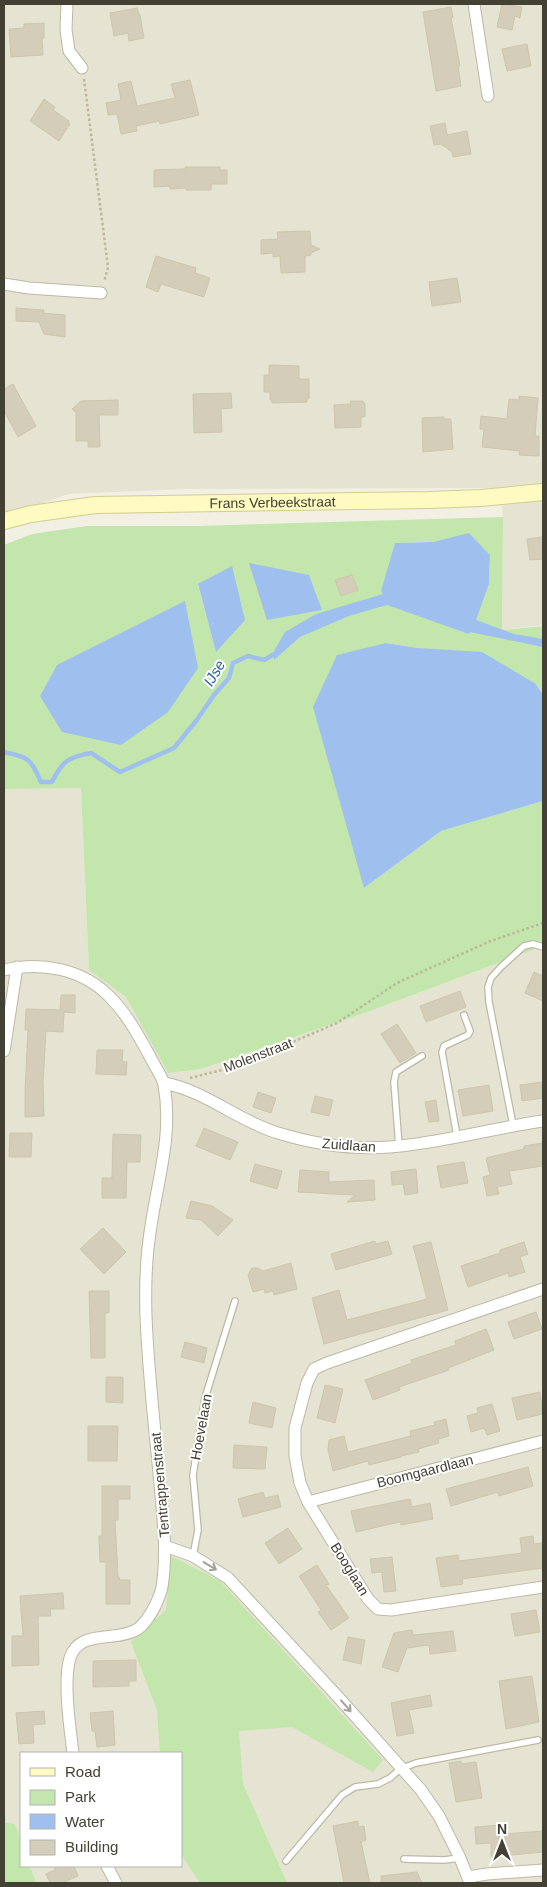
<svg xmlns="http://www.w3.org/2000/svg" width="547" height="1887" font-family="Arial,sans-serif">
  <style>
    .residential { fill: #e5e3d1 }
    .green { fill: #c2e6ac; fill-rule: evenodd }
    .water { fill: #9fc0ef }
    .lines { fill: none; stroke-linecap: round; stroke-linejoin: round }
    .stream { stroke: #9fc0ef; stroke-width: 4.5 }
    .building { fill: #d3cdb9; stroke: #cec6ac }
    .service-casing { stroke: #bdb9a6; stroke-width: 8 }
    .minor-casing { stroke: #bdb9a6; stroke-width: 13 }
    .secondary-casing { stroke: #d2cc93; stroke-width: 18 }
    .path { stroke: #beb798; stroke-width: 2.5; stroke-dasharray: 2.5 2.5; stroke-linecap: butt }
    .service { stroke: #fff; stroke-width: 5.5 }
    .minor { stroke: #fff; stroke-width: 11 }
    .secondary { stroke: #fefac1; stroke-width: 16 }
    .oneway { stroke: #a1a09a }
    .labels { text-anchor: middle; dominant-baseline: central; stroke-width: 4; stroke-linejoin: round; paint-order: stroke }
    .street-label { font-size: 14px; fill: #434034; stroke: #fff }
    .water-label { font-size: 15px; font-style: italic; fill: #2f62ad; stroke: #fff }
  </style>
  <rect width="100%" height="100%" fill="#f2f0e3"/>
  <!-- residential -->
  <g class="residential">
    <polygon points="4,4 543,4 543,625 502,630 503,517 500,488 186,489 68,494 4,517"/>
    <polygon points="81,788 89,970 126,997 168,1073 201,1069 370,1011 543,946 543,1883 36,1883 30,1866 181,1866 181,1753 21,1753 21,1840 15,1824 4,1822 4,789"/>
  </g>
  <!-- green -->
  <g class="green">
    <path d="M503,517l-1,113 41,-4v69l-7,-11 -118,-36 -32,-5 -22,245 77,-57 102,-30v145l-173,65 -169,58 -33,4 -42,-76 -37,-27 -8,-182 -77,1v-244l28,-11 55,-8h112zM469,534l21,21 -1,29 -16,43 -78,-84 38,-1zM232,567l-16,84 -18,-66z"/>
    <polygon points="171,1556 220,1581 383,1760 373,1772 292,1727 239,1731 243,1784 287,1883 200,1883 181,1854 181,1753 160,1753 157,1710 131,1642 166,1610"/>
    <polygon points="4,1822 15,1824 21,1840 21,1866 30,1866 36,1883 4,1883"/>
  </g>
  <!-- water -->
  <g class="water">
    <polygon points="469,533 490,555 489,584 476,620 514,634 543,639 543,647 470,632 469,634 387,605 349,616 300,637 274,660 274,651 285,632 316,614 383,594 381,591 395,543 433,542"/>
    <polygon points="249,563 309,575 322,610 267,620"/>
    <polygon points="232,566 245,620 216,652 198,584"/>
    <polygon points="185,601 198,668 168,712 121,745 62,732 40,696 57,665"/>
    <polygon points="386,643 418,648 482,652 536,684 543,695 543,801 441,831 364,888 313,707 337,655"/>
  </g>
  <g class="lines">
    <!-- stream -->
    <path class="stream" d="M4,752c25,5 27,7 37,30h11c10,-21 17,-25 39,-29l29,19 54,-24 22,-27 18,-26 15,-17 4,-15 15,-7 16,4 14,-8"/>
  </g>
  <!-- building -->
  <g class="building">
    <polygon points="502,4 522,7 520,18 515,16 512,30 497,27"/>
    <polygon points="451,7 453,17 451,18 460,66 458,66 461,86 436,91 423,12"/>
    <polygon points="137,8 139,15 140,15 144,38 129,41 128,33 114,36 110,13"/>
    <polygon points="44,23 44,38 42,38 43,55 11,57 9,29 24,28 24,24"/>
    <polygon points="527,44 531,66 507,71 502,49"/>
    <polygon points="190,80 199,115 160,124 159,121 136,126 137,131 121,134 117,114 108,115 106,103 121,100 118,84 131,81 137,106 175,98 171,84"/>
    <polygon points="44,99 55,107 53,110 69,121 68,123 70,124 59,141 30,121"/>
    <polygon points="445,123 447,135 467,131 471,154 453,157 452,152 441,144 434,145 430,126"/>
    <polygon points="185,167 220,167 220,170 227,170 227,184 211,184 211,190 186,190 186,188 170,189 170,186 154,187 154,170 185,169"/>
    <polygon points="310,231 311,245 320,249 311,253 311,255 305,256 305,272 281,273 280,256 273,257 273,253 261,254 261,240 278,239 277,232"/>
    <polygon points="156,256 196,268 195,273 210,278 204,297 161,284 158,292 146,287"/>
    <polygon points="457,278 461,302 432,306 429,282"/>
    <polygon points="16,308 44,310 43,313 65,315 65,337 44,334 39,322 16,321"/>
    <polygon points="269,365 299,366 299,379 309,379 309,399 307,399 307,402 272,403 272,400 270,400 270,392 264,392 264,375 269,375"/>
    <polygon points="13,384 36,426 18,437 4,411 4,389"/>
    <polygon points="231,393 232,408 221,409 222,432 194,433 193,394"/>
    <polygon points="519,396 538,398 535,436 539,436 539,456 519,455 520,451 482,447 484,429 480,429 481,416 507,419 509,399 519,400"/>
    <polygon points="118,400 118,415 99,415 100,447 88,447 88,441 76,441 76,413 72,409 81,401"/>
    <polygon points="350,401 363,401 365,404 365,417 361,417 361,427 335,428 334,405 351,404"/>
    <polygon points="444,417 444,419 451,419 453,449 423,452 422,418"/>
    <polygon points="543,537 543,559 530,560 527,539"/>
    <polygon points="352,575 358,590 341,596 335,580"/>
    <polygon points="534,972 543,976 543,1001 525,993"/>
    <polygon points="460,991 466,1007 426,1022 420,1006"/>
    <polygon points="61,995 75,995 75,1013 64,1012 63,1032 46,1031 43,1081 44,1116 25,1117 25,1092 28,1030 25,1030 26,1009 60,1010"/>
    <polygon points="397,1024 416,1053 400,1063 381,1034"/>
    <polygon points="97,1050 123,1050 122,1061 127,1062 126,1075 96,1074"/>
    <polygon points="543,1082 543,1098 522,1101 520,1085"/>
    <polygon points="489,1085 493,1111 463,1116 458,1090"/>
    <polygon points="258,1092 276,1098 271,1113 253,1107"/>
    <polygon points="315,1096 333,1100 329,1116 311,1112"/>
    <polygon points="436,1100 439,1121 429,1122 425,1102"/>
    <polygon points="204,1128 238,1142 230,1160 196,1146"/>
    <polygon points="10,1133 32,1133 31,1157 9,1157"/>
    <polygon points="113,1134 141,1135 140,1162 127,1162 126,1198 102,1198 102,1178 112,1178"/>
    <polygon points="543,1143 543,1166 509,1171 512,1184 497,1187 499,1194 487,1196 483,1177 490,1175 486,1158 524,1149 524,1146"/>
    <polygon points="464,1162 468,1183 441,1188 437,1166"/>
    <polygon points="255,1164 282,1171 277,1189 250,1181"/>
    <polygon points="416,1169 418,1193 405,1195 403,1184 392,1185 391,1172"/>
    <polygon points="300,1170 329,1172 329,1182 374,1180 375,1200 347,1202 355,1195 298,1192"/>
    <polygon points="191,1201 212,1206 233,1220 218,1236 201,1220 186,1218"/>
    <polygon points="103,1228 126,1252 104,1274 80,1249"/>
    <polygon points="375,1241 376,1244 388,1241 392,1254 336,1270 331,1254"/>
    <polygon points="431,1242 448,1310 324,1344 312,1298 339,1290 347,1320 427,1299 413,1246"/>
    <polygon points="524,1242 528,1254 520,1257 525,1272 509,1277 508,1273 468,1287 461,1266 500,1253 500,1250"/>
    <polygon points="291,1263 297,1289 274,1295 273,1291 265,1293 264,1289 253,1292 248,1275 252,1268 258,1268 263,1271"/>
    <polygon points="89,1291 109,1291 109,1313 105,1313 105,1358 91,1358"/>
    <polygon points="536,1312 542,1329 514,1339 508,1322"/>
    <polygon points="486,1329 494,1350 448,1368 449,1370 399,1387 400,1390 373,1400 365,1380 412,1363 411,1360 456,1345 455,1341"/>
    <polygon points="185,1342 207,1348 204,1363 181,1357"/>
    <polygon points="106,1377 123,1377 123,1403 106,1402"/>
    <polygon points="325,1385 343,1389 335,1423 317,1418"/>
    <polygon points="540,1392 543,1414 517,1420 512,1398"/>
    <polygon points="253,1402 276,1408 272,1428 249,1423"/>
    <polygon points="492,1404 500,1431 487,1435 484,1428 471,1432 467,1416 478,1413 477,1408"/>
    <polygon points="446,1419 449,1436 438,1439 439,1443 418,1449 419,1452 401,1456 401,1457 369,1465 368,1461 333,1471 328,1450 329,1440 344,1436 348,1452 411,1436 410,1431 435,1425 434,1422"/>
    <polygon points="88,1426 118,1426 117,1461 88,1461"/>
    <polygon points="234,1445 267,1447 265,1469 233,1468"/>
    <polygon points="528,1467 533,1486 499,1496 498,1492 451,1506 446,1489"/>
    <polygon points="102,1486 130,1486 130,1499 118,1499 118,1520 115,1520 118,1575 120,1580 130,1580 130,1604 106,1604 106,1562 100,1562 99,1536 102,1536"/>
    <polygon points="263,1492 265,1498 278,1495 281,1507 243,1517 238,1499"/>
    <polygon points="410,1499 412,1507 430,1503 433,1519 401,1525 400,1522 356,1532 351,1511"/>
    <polygon points="288,1528 302,1549 279,1564 265,1543"/>
    <polygon points="533,1536 534,1544 543,1543 543,1568 462,1579 463,1584 441,1587 436,1558 458,1555 459,1561 522,1553 520,1538"/>
    <polygon points="392,1557 396,1591 384,1592 382,1572 372,1573 370,1559"/>
    <polygon points="317,1565 329,1584 326,1585 349,1618 331,1630 318,1612 321,1610 299,1576"/>
    <polygon points="63,1593 64,1609 50,1609 51,1616 38,1616 39,1665 12,1666 12,1636 23,1636 20,1596"/>
    <polygon points="536,1610 540,1632 515,1636 511,1614"/>
    <polygon points="412,1630 413,1635 453,1631 456,1651 430,1654 429,1645 407,1648 398,1672 382,1667 394,1633"/>
    <polygon points="348,1637 365,1640 361,1664 343,1660"/>
    <polygon points="136,1660 136,1681 129,1681 129,1686 93,1687 93,1661"/>
    <polygon points="532,1676 539,1722 506,1729 499,1681"/>
    <polygon points="430,1695 432,1706 409,1710 414,1733 397,1736 391,1703"/>
    <polygon points="44,1711 45,1724 33,1725 34,1743 19,1744 16,1713"/>
    <polygon points="113,1711 115,1745 97,1747 95,1731 92,1731 90,1713"/>
    <polygon points="461,1761 461,1764 476,1762 482,1798 456,1802 449,1763"/>
    <polygon points="358,1821 359,1827 364,1826 366,1840 361,1842 370,1883 344,1883 333,1826"/>
    <polygon points="502,1825 503,1834 543,1831 543,1852 491,1857 491,1843 476,1844 475,1827"/>
    <polygon points="54,1866 74,1866 78,1876 62,1883 50,1883 46,1874 55,1870"/>
    <polygon points="417,1872 422,1883 381,1883 381,1876"/>
  </g>
  <g class="lines">
    <!-- service casing -->
    <g class="service-casing">
      <g id="service">
        <polyline points="513,1125 489,1002 488,987 491,978 501,967 524,946 533,944 543,947"/>
        <polyline points="457,1136 442,1052 444,1046 468,1035 470,1031 464,1015"/>
        <polyline points="399,1146 394,1082 396,1072 422,1056"/>
        <polyline points="193,1556 198,1530 193,1475 205,1398 235,1301"/>
        <polyline points="404,1859 444,1860 460,1858"/>
        <polyline points="286,1861 342,1795 355,1787 378,1784 390,1778 400,1769 416,1763 538,1740"/>
      </g>
    </g>
    <!-- minor casing -->
    <g class="minor-casing">
      <g id="minor">
        <polyline points="67,4 66,30 69,51 82,68"/>
        <polyline points="474,4 488,96"/>
        <polyline points="4,284 29,288 101,293"/>
        <path d="M4,970c37,-9 78,-1 105,26 20,20 32,44 45,68 3,6 9,14 10,21 9,49 -6,93 -13,141 -5,30 -6,60 -5,90 2,53 8,105 13,157 3,38 9,76 3,114 -1,6 -4,12 -6,17 -5,10 -11,21 -20,26 -21,12 -57,-1 -66,28 -7,23 0,71 3,95"/>
        <polyline points="4,1051 17,967"/>
        <path d="M164,1083c42,8 74,38 114,50 36,11 75,17 112,14 52,-4 102,-19 153,-26"/>
        <polyline points="543,1289 327,1363 314,1369 307,1383 295,1428 295,1456 300,1483 308,1502 368,1599 378,1609 391,1610 543,1587"/>
        <polyline points="308,1502 543,1441"/>
        <polyline points="165,1546 193,1556 228,1578 339,1698 421,1790 439,1816 460,1858 470,1883"/>
        <polyline points="107,1866 116,1883"/>
        <polyline points="468,1877 487,1874 543,1870"/>
      </g>
    </g>
    <!-- secondary casing -->
    <g class="secondary-casing">
      <g id="secondary">
        <path id="s1" d="M4,521l27,-7 64,-9 334,-5 52,-2 62,-6"/>
      </g>
    </g>
    <!-- path -->
    <g class="path">
      <polyline points="84,79 108,267 104,282"/>
      <polyline points="190,1078 234,1067 337,1023 397,983 488,942 543,923"/>
    </g>
    <!-- service -->
    <use href="#service" class="service"/>
    <!-- minor -->
    <use href="#minor" class="minor"/>
    <!-- secondary -->
    <use href="#secondary" class="secondary"/>
  </g>
  <!-- one-way arrows -->
  <defs><path id="oneway-shaft" d="M-6 0H5M1.5-3L5.5 0L1.5 3" fill="none" stroke-width="1.6" stroke-linecap="round" stroke-linejoin="round" transform="scale(1.25)"/></defs>
  <g class="oneway">
    <use href="#oneway-shaft" transform="translate(210 1566) rotate(31)"/>
    <use href="#oneway-shaft" transform="translate(346 1706) rotate(49)"/>
  </g>
  <g class="labels">
    <!-- street labels -->
    <g class="street-label">
      <text stroke="none"><textPath href="#s1" startOffset="270">Frans Verbeekstraat</textPath></text>
      <text transform="translate(258 1055) rotate(-21)">Molenstraat</text>
      <text transform="translate(349 1145) rotate(4)">Zuidlaan</text>
      <text transform="translate(201 1427) rotate(-80)">Hoevelaan</text>
      <text transform="translate(425 1471) rotate(-14)">Boomgaardlaan</text>
      <text transform="translate(160 1485) rotate(-95)">Tentrappenstraat</text>
      <text transform="translate(350 1569) rotate(58)">Booglaan</text>
    </g>
    <!-- water labels -->
    <g class="water-label">
      <text transform="translate(214 673) rotate(-59)">IJse</text>
    </g>
  </g>
  <!-- border -->
  <rect width="547" height="1887" fill="none" stroke="#434034" stroke-width="10"/>
  <!-- legend -->
  <rect x="20" y="1752" width="162" height="115" fill="#ffffff" stroke="#b4b3ae"/>
  <rect x="30" y="1768" width="25" height="8" fill="#fefac1" stroke="#b4b3ae"/>
  <text x="65" y="1777" font-size="15" fill="#434034">Road</text>
  <rect x="30" y="1790" width="25" height="15" fill="#c2e6ac" stroke="#b4b3ae"/>
  <text x="65" y="1802" font-size="15" fill="#434034">Park</text>
  <rect x="30" y="1814" width="25" height="15" fill="#9fc0ef" stroke="#b4b3ae"/>
  <text x="65" y="1827" font-size="15" fill="#434034">Water</text>
  <rect x="30" y="1840" width="25" height="15" fill="#d3cdb9" stroke="#b4b3ae"/>
  <text x="65" y="1852" font-size="15" fill="#434034">Building</text>
  <!-- north arrow -->
  <g transform="translate(502 1842)" stroke="#ffffff" stroke-width="4" paint-order="stroke">
  <path d="M0-4L9 19L0 12L-9 19Z" fill="#434034"/>
  <text y="-8" font-size="14" font-weight="bold" text-anchor="middle" fill="#434034">N</text>
  </g>
</svg>
